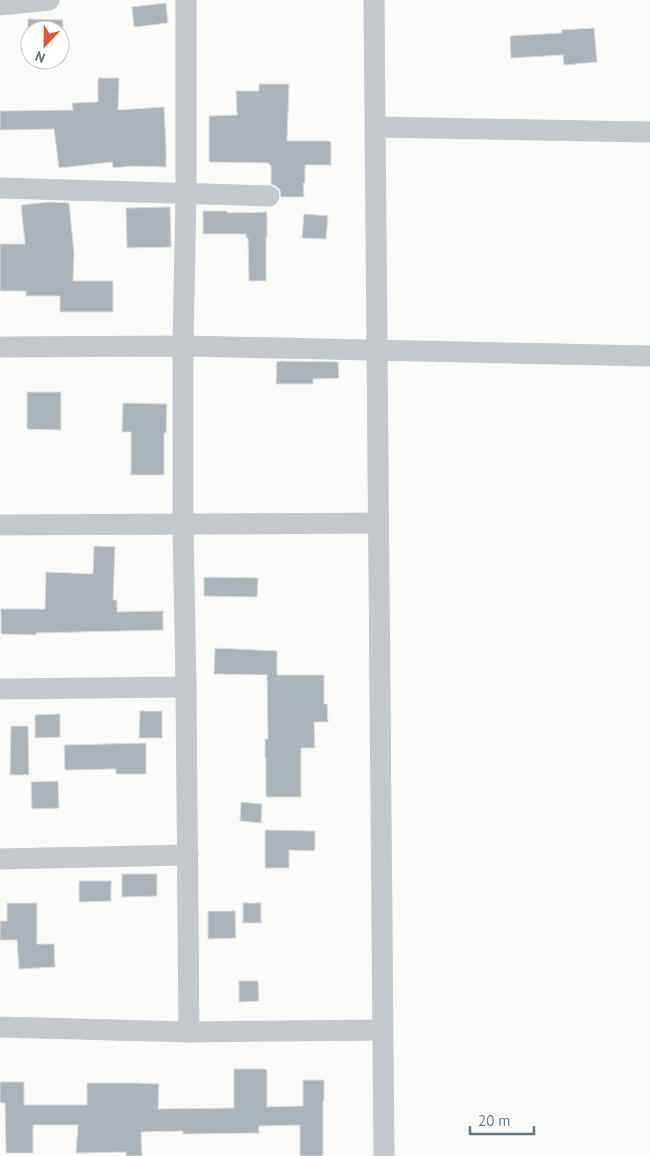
<svg xmlns="http://www.w3.org/2000/svg" width="650" height="1156" font-family="'PT Sans',sans-serif">
  <style>
    .building { fill: #aab3b9; stroke: #dcdcda }
    .lines { fill: none; stroke-linecap: round; stroke-linejoin: round }
    .minor { stroke: #c3c8cc; stroke-width: 21 }
  </style>
  <rect width="100%" height="100%" fill="#fafaf8"/>
  <!-- building -->
  <g class="building">
    <polygon points="166,3 168,23 134,27 132,7"/>
    <polygon points="28,19 63,20 62,51 60,51 60,30 30,30 30,50 27,50"/>
    <polygon points="594,28 597,62 564,65 563,55 511,58 510,36 562,33 561,30"/>
    <polygon points="98,78 119,78 118,110 164,107 166,147 166,167 132,166 113,168 112,162 59,168 54,129 0,130 0,111 73,110 72,103 98,102"/>
    <polygon points="259,84 289,84 287,141 331,141 331,165 305,165 305,183 303,183 304,197 281,197 280,190 276,186 271,184 271,165 269,165 269,163 209,162 209,116 237,115 236,91 259,91"/>
    <polygon points="49,202 69,203 74,253 73,281 113,281 113,312 60,312 60,296 26,296 26,291 0,291 0,244 25,244 21,205"/>
    <polygon points="170,207 171,247 127,248 126,208"/>
    <polygon points="203,211 227,211 227,213 267,212 267,237 266,237 266,281 249,281 248,238 246,238 246,234 203,234"/>
    <polygon points="304,214 328,216 326,239 302,238"/>
    <polygon points="277,361 338,362 339,378 313,379 313,384 276,384"/>
    <polygon points="27,392 61,392 61,430 27,429"/>
    <polygon points="123,403 167,404 166,433 164,433 164,475 131,475 131,432 122,432"/>
    <polygon points="94,546 115,547 113,600 117,600 117,612 163,611 163,630 36,633 36,635 1,634 1,609 45,609 46,572 93,574"/>
    <polygon points="204,577 258,578 257,597 204,596"/>
    <polygon points="215,648 277,651 277,675 324,675 324,704 327,704 328,722 314,722 315,748 301,748 301,797 266,797 266,758 265,758 265,739 268,739 267,675 214,674"/>
    <polygon points="140,711 162,711 162,738 139,738"/>
    <polygon points="60,714 60,737 35,738 35,715"/>
    <polygon points="11,726 28,726 29,775 10,775"/>
    <polygon points="146,743 146,774 116,774 116,769 65,770 64,745"/>
    <polygon points="58,781 59,808 32,809 31,782"/>
    <polygon points="241,802 262,804 261,823 240,821"/>
    <polygon points="265,830 315,831 315,851 289,850 289,868 265,868"/>
    <polygon points="122,874 157,874 157,896 122,897"/>
    <polygon points="79,881 111,881 111,901 79,902"/>
    <polygon points="7,903 37,903 37,944 54,944 55,967 19,969 17,940 0,940 0,921 7,921"/>
    <rect x="243" y="903" width="18" height="20"/>
    <polygon points="208,911 235,911 236,938 208,939"/>
    <polygon points="239,981 258,981 259,1001 239,1002"/>
    <polygon points="234,1069 267,1069 267,1107 303,1106 303,1080 324,1080 324,1101 323,1101 323,1156 300,1156 300,1125 259,1126 259,1133 183,1134 183,1131 141,1132 142,1156 126,1156 126,1152 76,1153 78,1125 33,1125 33,1153 6,1153 5,1103 0,1103 0,1082 24,1082 24,1105 87,1105 87,1083 135,1083 159,1084 158,1109 234,1108"/>
  </g>
  <g class="lines">
    <!-- minor -->
    <g class="minor">
      <polyline points="186,0 186,194 183,346 183,525 186,687 189,1032"/>
      <polyline points="374,0 384,1156"/>
      <polyline points="0,5 49,0"/>
      <polyline points="375,127 650,132"/>
      <polyline points="0,188 269,196"/>
      <polyline points="0,347 183,346 650,356"/>
      <polyline points="0,525 378,523"/>
      <polyline points="0,689 186,687"/>
      <polyline points="0,859 188,855"/>
      <polyline points="0,1027 189,1032 383,1030"/>
    </g>
  </g>
  <!-- north arrow -->
  <g transform="translate(45 45) rotate(202)"><circle r="24" fill="#ffffff" stroke="#c1c8cd"/>
  <path d="M0-4L9 19L0 12L-9 19Z" fill="#e4572e"/>
  <text y="-8" font-size="14" font-weight="bold" text-anchor="middle" fill="#657683">N</text>
  </g>
  <!-- scale -->
  <path d="M470 1126v8h64v-8" fill="none" stroke="#657683" stroke-width="2.5"/>
  <text x="478" y="1126" font-size="15" fill="#657683" stroke="#ffffff" stroke-width="4" paint-order="stroke">20 m</text>
</svg>
